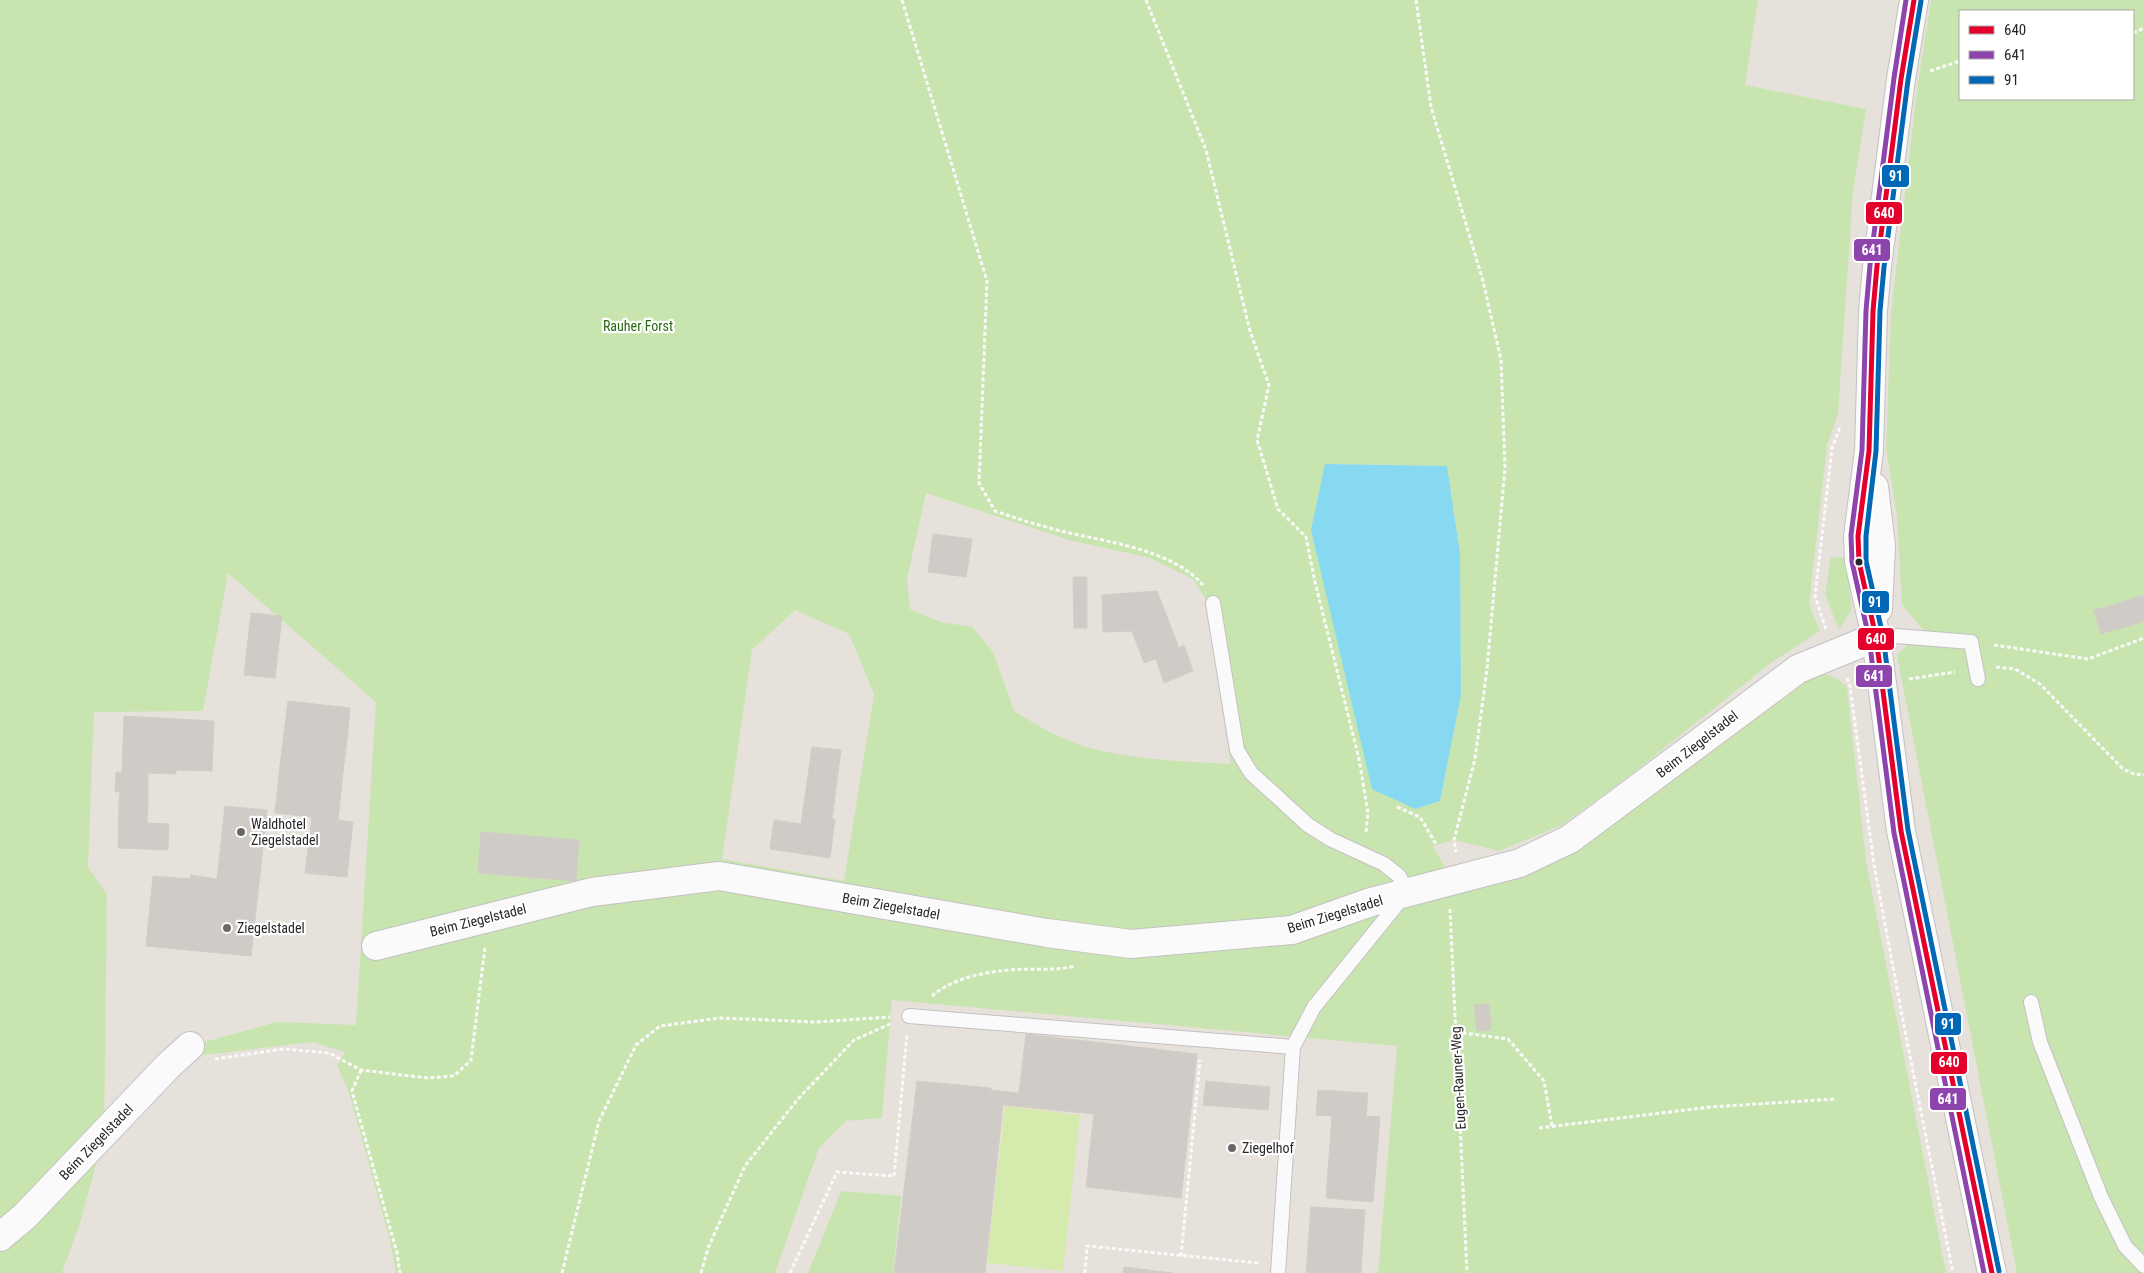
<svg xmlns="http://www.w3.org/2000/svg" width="2144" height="1273" font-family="'Roboto Condensed',sans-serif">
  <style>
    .green { fill: #c8e5b0; fill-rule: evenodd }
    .pitch { fill: #d5eaad }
    .water { fill: #86d9f1 }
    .building { fill: #cfcbc7; stroke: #d2cdc7 }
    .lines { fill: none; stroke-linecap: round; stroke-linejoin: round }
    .service-casing { stroke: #c3c1c2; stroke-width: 16 }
    .minor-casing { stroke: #c3c1c2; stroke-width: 30 }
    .tertiary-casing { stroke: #c3c1c2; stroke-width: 30 }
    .path { stroke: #fbfafa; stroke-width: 3; stroke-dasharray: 4 2.5; stroke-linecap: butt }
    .service { stroke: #fbfafa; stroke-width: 14 }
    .minor { stroke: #fbfafa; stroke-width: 28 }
    .tertiary { stroke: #fbfafa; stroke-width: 28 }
    .bus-1-casing { stroke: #fff; stroke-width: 9 }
    .bus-2-casing { stroke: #fff; stroke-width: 9 }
    .bus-3-casing { stroke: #fff; stroke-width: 9 }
    .bus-1 { stroke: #e4002b; stroke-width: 5 }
    .bus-2 { stroke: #8e44ad; stroke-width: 5 }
    .bus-3 { stroke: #0068b4; stroke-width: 5 }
    .bus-dot { fill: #272727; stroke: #fff; stroke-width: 2 }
    .poi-dot { fill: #6a6866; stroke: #fff; stroke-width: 2 }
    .labels { text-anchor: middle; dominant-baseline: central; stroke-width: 4.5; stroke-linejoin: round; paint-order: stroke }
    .park-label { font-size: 14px; fill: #276912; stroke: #fff }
    .street-label { font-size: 14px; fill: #272727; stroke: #fff }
    .poi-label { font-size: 14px; fill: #272727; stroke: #fff; text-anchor: start }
    .line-badge { stroke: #fff; stroke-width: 2 }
    .badge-label { font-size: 14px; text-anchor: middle; font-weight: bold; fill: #fff }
  </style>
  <rect width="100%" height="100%" fill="#e7e1db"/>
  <!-- green -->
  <g class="green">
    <path d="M0,0h1758l-13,85 121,24 -13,82 -15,223 -11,31 -18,160 11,26 -48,31 -143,114 -67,49 -63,26 -45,-11 -21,6 16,29 139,-35 72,-51 125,-100c23,-14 40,-24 62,-2l19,174 80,412h-568l19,-227 -505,-46 -10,118 -36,3 -27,27 -44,125h-379l-6,-33 -41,-148 -12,-27 8,-13 -33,-10 -109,13 -22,18 9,-27 87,-24 79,3 20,-323 -148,-129 -25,138 -109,1 -6,155 19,28 -3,240 -24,88 -18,50h-62zM1325,464l122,2 13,88 1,141 -21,106 -25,8zM926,493l143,47 81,18 43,21 12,19 26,166c-49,-3 -113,-4 -159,-22 -21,-8 -40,-20 -58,-31l-21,-59 -21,-25 -31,-5 -31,-13 -3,-30zM795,610l54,24 25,60 -30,187 -122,-22 30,-209z"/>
    <path d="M1931,0h213v1273h-127l-120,-618 26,-25 -21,-26 -5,-88 -11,-67 5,-136 26,-223zM1960,11h173v88h-173z"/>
    <polygon points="1831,557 1846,558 1852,609 1839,630 1825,594"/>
    <polygon points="841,1191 901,1196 893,1273 808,1273"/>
  </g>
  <!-- pitch -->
  <polygon class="pitch" points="1005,1106 1080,1115 1063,1271 987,1263"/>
  <!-- water -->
  <polygon class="water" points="1325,464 1447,466 1460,554 1461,695 1440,801 1415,809 1372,789 1311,530"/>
  <!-- building -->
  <g class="building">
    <polygon points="933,534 972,539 966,577 928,572"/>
    <polygon points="1073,577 1087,577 1087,628 1074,628"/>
    <polygon points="1157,591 1179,648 1184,645 1193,671 1164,683 1156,659 1144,663 1132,631 1103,632 1102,595"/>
    <polygon points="2143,595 2144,621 2138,623 2131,599"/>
    <polygon points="2131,599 2138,623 2126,627 2119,603"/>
    <polygon points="2119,603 2126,627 2113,630 2106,607"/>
    <polygon points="2106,607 2113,630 2101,634 2094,610"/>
    <polygon points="251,613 282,616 275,678 244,675"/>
    <polygon points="288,701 350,708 347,740 284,733"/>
    <polygon points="124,716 214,721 212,771 176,770 176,774 148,773 148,804 119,803 120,792 115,792 116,772 122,772"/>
    <polygon points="284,733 347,740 343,772 280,765"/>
    <polygon points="812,747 841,750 832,819 835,819 830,858 770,849 774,820 801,824"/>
    <polygon points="280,765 343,772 338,820 275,813"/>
    <polygon points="119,803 148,804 147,823 169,824 168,850 118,848"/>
    <polygon points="225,806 267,810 251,956 146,946 153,876 190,879 191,875 217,879"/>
    <polygon points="312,817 353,822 347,877 305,873"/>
    <polygon points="481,832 579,840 576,881 478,873"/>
    <polygon points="1489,1004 1491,1030 1477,1031 1474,1005"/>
    <polygon points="1026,1034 1197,1054 1181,1198 1086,1187 1095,1102 1019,1093"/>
    <polygon points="917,1081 991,1088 969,1273 894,1273"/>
    <polygon points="1206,1081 1270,1087 1268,1110 1203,1105"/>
    <polygon points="991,1090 1095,1102 1094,1114 1003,1105 985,1273 969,1273"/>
    <polygon points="1318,1090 1368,1093 1366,1116 1380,1117 1373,1202 1326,1198 1332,1116 1316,1115"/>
    <polygon points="1311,1207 1365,1210 1361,1273 1306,1273"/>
    <polygon points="1124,1267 1172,1273 1123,1273"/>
  </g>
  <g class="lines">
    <!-- service casing -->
    <g class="service-casing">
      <g id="service">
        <polyline points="1213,603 1237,750 1251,773 1308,825 1330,839 1384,864 1399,876 1407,892 1314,1007 1293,1047 1278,1273"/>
        <polyline points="1876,637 1896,636 1971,642 1978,679"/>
        <polyline points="2031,1002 2040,1042 2101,1197 2125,1246 2144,1266"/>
        <polyline points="909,1016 1293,1047"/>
      </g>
    </g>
    <!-- minor casing -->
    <g class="minor-casing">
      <g id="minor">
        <polyline points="376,946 592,892 719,876 1047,933 1131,944 1292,930 1371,902 1520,863 1570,839 1798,669 1876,637"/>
        <polyline points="0,1237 25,1216 168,1066 190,1046"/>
      </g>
    </g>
    <!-- tertiary casing -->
    <g class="tertiary-casing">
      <g id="tertiary">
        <polyline points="1914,0 1901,79 1877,266 1873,311 1869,451 1858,536 1859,562 1876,637 1901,831 1992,1273"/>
        <polyline points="1874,487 1881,546 1878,609"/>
      </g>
    </g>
    <!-- path -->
    <g class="path">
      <path d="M902,0l85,281 -8,202 16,28c23,8 46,15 70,21 43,10 108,18 138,53"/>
      <polyline points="1146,0 1206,150 1250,331 1269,385 1257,440 1278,509 1306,537 1315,582 1359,759 1368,813 1366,832"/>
      <polyline points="1416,0 1431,107 1483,281 1501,360 1505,468 1487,669 1475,759 1454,840 1456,852"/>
      <polyline points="2133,33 2144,28"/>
      <polyline points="1930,71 1960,61"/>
      <polyline points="1826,629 1815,596 1832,448 1840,427"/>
      <polyline points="1994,645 2088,659 2144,638"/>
      <polyline points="1996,667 2015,669 2040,684 2123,769 2134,774 2144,775"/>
      <polyline points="1847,678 1850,686 1874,865 1904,1026 1953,1273"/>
      <polyline points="1909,679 1955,672"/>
      <polyline points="1397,807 1420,817 1436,844"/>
      <polyline points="1450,909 1467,1273"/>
      <path d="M932,996c17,-15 46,-23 69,-25 24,-4 50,1 74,-5"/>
      <polyline points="1456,1032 1508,1039 1544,1081 1552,1126"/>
      <polyline points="215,1059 284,1049 329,1053 361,1070 428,1078 454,1076 471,1060 485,947"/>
      <polyline points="361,1070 352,1091 397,1253 400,1273"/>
      <polyline points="1539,1128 1710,1107 1836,1099"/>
      <polyline points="1181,1256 1200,1060"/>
      <polyline points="562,1273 599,1121 636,1045 660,1026 720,1018 816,1022 890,1017"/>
      <polyline points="701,1273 708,1248 745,1166 798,1099 854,1040 890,1024"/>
      <polyline points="790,1273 837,1172 894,1176 907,1035"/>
      <polyline points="1085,1273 1087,1246 1258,1263"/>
    </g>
    <!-- service -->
    <use href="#service" class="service"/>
    <!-- minor -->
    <use href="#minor" class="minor"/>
    <!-- tertiary -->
    <use href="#tertiary" class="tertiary"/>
    <!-- bus-1 casing -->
    <g class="bus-1-casing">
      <polyline id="bus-1" points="1914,0 1901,79 1877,266 1873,311 1869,451 1858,536 1859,562 1876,637 1901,831 1992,1273"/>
    </g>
    <!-- bus-2 casing -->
    <g class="bus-2-casing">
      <polyline id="bus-2" points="1906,0 1894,78 1870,265 1866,311 1862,450 1851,535 1852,562 1869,638 1894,833 1984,1273"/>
    </g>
    <!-- bus-3 casing -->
    <g class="bus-3-casing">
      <polyline id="bus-3" points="1921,1 1908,80 1884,267 1880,311 1876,451 1866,536 1866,561 1883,636 1908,830 1999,1271"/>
    </g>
    <!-- bus-1 -->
    <use href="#bus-1" class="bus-1"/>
    <!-- bus-2 -->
    <use href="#bus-2" class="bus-2"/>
    <!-- bus-3 -->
    <use href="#bus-3" class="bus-3"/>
  </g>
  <!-- markers -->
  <circle class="bus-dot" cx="1859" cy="562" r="4.5"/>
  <g class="poi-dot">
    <circle cx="241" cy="832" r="5"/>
    <circle cx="227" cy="928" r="5"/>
    <circle cx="1232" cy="1148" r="5"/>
  </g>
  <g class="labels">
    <!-- park labels -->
    <g class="park-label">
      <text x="638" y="326">Rauher Forst</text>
    </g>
    <!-- street labels -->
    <g class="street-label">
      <text transform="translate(1697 744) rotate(-38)">Beim Ziegelstadel</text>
      <text transform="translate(891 906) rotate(10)">Beim Ziegelstadel</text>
      <text transform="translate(1335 914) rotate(-17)">Beim Ziegelstadel</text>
      <text transform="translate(478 920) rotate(-14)">Beim Ziegelstadel</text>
      <text transform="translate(1458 1078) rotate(-93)">Eugen-Rauner-Weg</text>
      <text transform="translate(96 1142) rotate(-46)">Beim Ziegelstadel</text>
    </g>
    <!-- poi labels -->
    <g class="poi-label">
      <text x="251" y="824">Waldhotel<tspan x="251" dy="16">Ziegelstadel</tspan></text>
      <text x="237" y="928">Ziegelstadel</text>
      <text x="1242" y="1148">Ziegelhof</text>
    </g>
  </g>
  <g class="line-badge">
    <rect x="1881" y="164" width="29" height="24" rx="5" fill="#0068b4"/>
    <rect x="1865" y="201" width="38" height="24" rx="5" fill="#e4002b"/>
    <rect x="1853" y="238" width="38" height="24" rx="5" fill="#8e44ad"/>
    <rect x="1861" y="590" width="29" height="24" rx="5" fill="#0068b4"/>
    <rect x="1857" y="627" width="38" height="24" rx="5" fill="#e4002b"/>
    <rect x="1855" y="664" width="38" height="24" rx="5" fill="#8e44ad"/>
    <rect x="1934" y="1012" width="28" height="24" rx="5" fill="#0068b4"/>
    <rect x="1930" y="1051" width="38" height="24" rx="5" fill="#e4002b"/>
    <rect x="1929" y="1087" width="38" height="24" rx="5" fill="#8e44ad"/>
  </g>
  <g class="badge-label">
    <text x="1896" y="181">91</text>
    <text x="1884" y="218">640</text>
    <text x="1872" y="255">641</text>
    <text x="1875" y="607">91</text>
    <text x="1876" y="644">640</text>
    <text x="1874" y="681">641</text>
    <text x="1948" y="1029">91</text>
    <text x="1949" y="1067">640</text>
    <text x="1948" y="1104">641</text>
  </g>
  <!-- legend -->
  <rect x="1959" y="10" width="175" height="90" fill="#ffffff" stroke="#a9a9a9"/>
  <rect x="1969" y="26" width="25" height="8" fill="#e4002b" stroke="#a9a9a9"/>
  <text x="2004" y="35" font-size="15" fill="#272727">640</text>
  <rect x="1969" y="51" width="25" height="8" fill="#8e44ad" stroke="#a9a9a9"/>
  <text x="2004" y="60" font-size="15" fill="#272727">641</text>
  <rect x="1969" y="76" width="25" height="8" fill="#0068b4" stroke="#a9a9a9"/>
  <text x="2004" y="85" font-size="15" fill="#272727">91</text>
</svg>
